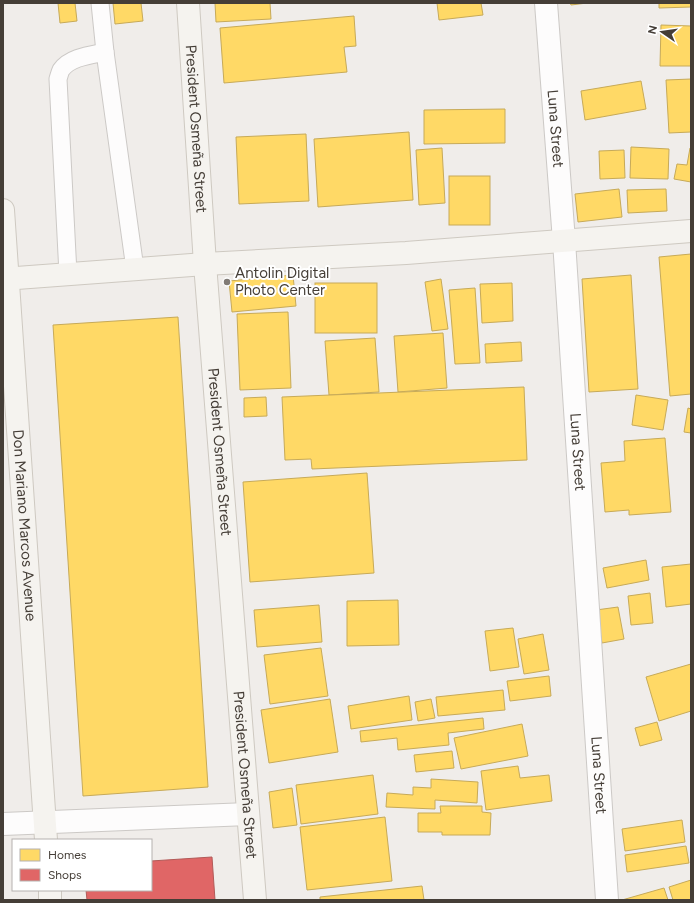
<svg xmlns="http://www.w3.org/2000/svg" width="694" height="903" font-family="Figtree,sans-serif">
  <style>
    .homes { fill: #ffd966; stroke: #c7aa58 }
    .shops { fill: #e06666; stroke: #b25a58 }
    .lines { fill: none; stroke-linecap: round; stroke-linejoin: round }
    .lane-casing { stroke: #ccc9c6; stroke-width: 19 }
    .street-casing { stroke: #ccc9c6; stroke-width: 24 }
    .secondary-casing { stroke: #cec9c1; stroke-width: 24 }
    .lane { stroke: #fdfcfc; stroke-width: 17 }
    .street { stroke: #fdfcfc; stroke-width: 22 }
    .secondary { stroke: #f5f3ef; stroke-width: 22 }
    .poi-dot { fill: #817b76; stroke: #fff; stroke-width: 1.5 }
    .labels { text-anchor: middle; dominant-baseline: central; stroke-width: 4; stroke-linejoin: round; paint-order: stroke }
    .street-label { font-size: 15px; fill: #453e37; stroke: #fff }
    .poi-label { font-size: 15px; fill: #453e37; stroke: #fff; text-anchor: start }
  </style>
  <rect width="100%" height="100%" fill="#f0edea"/>
  <!-- homes -->
  <g class="homes">
    <polygon points="58,3 75,3 77,21 60,23"/>
    <polygon points="113,3 141,3 143,21 115,24"/>
    <polygon points="215,3 270,3 271,19 216,22"/>
    <polygon points="437,3 481,3 483,15 439,20"/>
    <polygon points="570,3 587,3 571,5"/>
    <polygon points="659,3 691,3 691,7 659,8"/>
    <polygon points="354,16 356,46 344,47 347,72 224,83 220,28"/>
    <polygon points="661,25 691,26 691,66 660,66"/>
    <polygon points="691,79 691,132 669,133 666,80"/>
    <polygon points="641,81 646,109 585,120 581,91"/>
    <polygon points="505,109 505,143 424,144 424,110"/>
    <polygon points="409,132 413,200 318,207 314,139"/>
    <polygon points="306,134 309,201 239,204 236,137"/>
    <polygon points="631,147 669,149 668,179 630,178"/>
    <polygon points="442,148 445,203 419,205 416,150"/>
    <polygon points="690,148 691,149 691,182 674,179 677,164 687,165"/>
    <polygon points="624,150 625,178 600,179 599,151"/>
    <rect x="449" y="176" width="41" height="49"/>
    <polygon points="619,189 622,217 578,222 575,194"/>
    <polygon points="666,189 667,211 628,213 627,190"/>
    <polygon points="691,254 691,394 670,396 659,257"/>
    <polygon points="293,275 296,306 232,312 229,281"/>
    <polygon points="631,275 638,389 589,392 582,279"/>
    <polygon points="441,279 448,329 432,331 425,282"/>
    <rect x="315" y="283" width="62" height="50"/>
    <polygon points="512,283 513,321 482,323 480,284"/>
    <polygon points="475,288 480,363 455,364 449,290"/>
    <polygon points="288,312 291,388 240,390 237,314"/>
    <polygon points="178,317 208,787 83,796 53,325"/>
    <polygon points="443,333 447,388 398,392 394,336"/>
    <polygon points="375,338 379,392 329,395 325,341"/>
    <polygon points="521,342 522,361 486,363 485,344"/>
    <polygon points="524,387 527,460 312,469 311,459 285,460 282,397"/>
    <polygon points="636,395 668,400 663,430 632,425"/>
    <polygon points="266,397 267,416 244,417 244,398"/>
    <polygon points="688,408 691,409 691,433 684,432"/>
    <polygon points="665,438 671,512 629,515 629,510 605,512 601,463 625,461 624,441"/>
    <polygon points="367,473 374,573 250,582 243,482"/>
    <polygon points="646,560 649,580 607,588 603,568"/>
    <polygon points="691,564 691,604 666,607 662,567"/>
    <polygon points="650,593 653,623 631,625 628,596"/>
    <polygon points="398,600 399,645 347,646 347,601"/>
    <polygon points="319,605 322,642 257,647 254,610"/>
    <polygon points="618,607 624,639 602,643 596,610"/>
    <polygon points="513,628 519,667 490,671 485,631"/>
    <polygon points="543,634 549,670 524,674 518,639"/>
    <polygon points="321,648 328,696 270,704 264,655"/>
    <polygon points="691,664 691,711 659,721 646,677"/>
    <polygon points="549,676 551,696 510,701 507,681"/>
    <polygon points="503,690 505,710 438,716 436,697"/>
    <polygon points="409,696 412,720 351,729 348,706"/>
    <polygon points="330,699 338,752 269,763 261,710"/>
    <polygon points="431,699 435,718 418,721 415,702"/>
    <polygon points="483,718 484,729 448,733 449,745 398,750 397,738 361,742 360,731"/>
    <polygon points="657,722 662,740 640,746 635,728"/>
    <polygon points="522,724 528,756 461,769 454,738"/>
    <polygon points="452,751 454,768 416,772 414,755"/>
    <polygon points="518,766 520,778 549,775 552,801 486,810 481,771"/>
    <polygon points="373,775 378,814 301,824 296,785"/>
    <polygon points="431,779 478,782 477,803 435,800 435,809 386,807 387,793 413,795 413,787 431,788"/>
    <polygon points="292,788 297,825 273,828 269,792"/>
    <polygon points="440,806 482,806 482,812 491,813 490,835 442,835 442,832 418,832 418,813 441,813"/>
    <polygon points="385,817 392,881 307,890 300,827"/>
    <polygon points="682,820 685,842 625,851 622,829"/>
    <polygon points="686,846 689,863 627,872 625,855"/>
    <polygon points="691,880 691,900 673,900 669,887"/>
    <polygon points="422,886 424,900 320,900 320,897"/>
    <polygon points="664,888 668,900 622,900"/>
  </g>
  <!-- shops -->
  <polygon class="shops" points="212,857 215,900 87,900 86,890 151,890 151,861"/>
  <g class="lines">
    <!-- lane casing -->
    <g class="lane-casing">
      <g id="lane">
        <polyline points="100,3 105,52 135,269"/>
        <path d="M68,274l-10,-195c1,-3 2,-7 3,-9 9,-13 30,-15 44,-18"/>
      </g>
    </g>
    <!-- street casing -->
    <g class="street-casing">
      <g id="street">
        <path id="s1" d="M546,3l18,238 43,659"/>
        <polyline points="3,824 248,814"/>
      </g>
    </g>
    <!-- secondary casing -->
    <g class="secondary-casing">
      <g id="secondary">
        <path id="s2" d="M188,3l17,261 50,636"/>
        <path id="s3" d="M3,210l43,630"/>
        <polyline points="3,279 205,264 406,253 691,231"/>
        <polyline points="50,890 50,900"/>
      </g>
    </g>
    <!-- lane -->
    <use href="#lane" class="lane"/>
    <!-- street -->
    <use href="#street" class="street"/>
    <!-- secondary -->
    <use href="#secondary" class="secondary"/>
  </g>
  <!-- markers -->
  <circle class="poi-dot" cx="227" cy="282" r="4"/>
  <g class="labels">
    <!-- street labels -->
    <g class="street-label">
      <text stroke="none"><textPath href="#s2" startOffset="126">President Osmeña Street</textPath></text>
      <text stroke="none"><textPath href="#s1" startOffset="126">Luna Street</textPath></text>
      <text stroke="none"><textPath href="#s1" startOffset="450">Luna Street</textPath></text>
      <text stroke="none"><textPath href="#s2" startOffset="450">President Osmeña Street</textPath></text>
      <text stroke="none"><textPath href="#s3" startOffset="316">Don Mariano Marcos Avenue</textPath></text>
      <text stroke="none"><textPath href="#s2" startOffset="774">President Osmeña Street</textPath></text>
      <text stroke="none"><textPath href="#s1" startOffset="774">Luna Street</textPath></text>
    </g>
    <!-- poi labels -->
    <g class="poi-label">
      <text x="235" y="273">Antolin Digital<tspan x="235" dy="17">Photo Center</tspan></text>
    </g>
  </g>
  <!-- border -->
  <rect width="694" height="903" fill="none" stroke="#453e37" stroke-width="8"/>
  <!-- legend -->
  <rect x="12" y="839" width="140" height="52" fill="#ffffff" stroke="#b5b2af"/>
  <rect x="20" y="849" width="20" height="12" fill="#ffd966" stroke="#b5b2af"/>
  <text x="48" y="859" font-size="12" fill="#453e37">Homes</text>
  <rect x="20" y="869" width="20" height="12" fill="#e06666" stroke="#b5b2af"/>
  <text x="48" y="879" font-size="12" fill="#453e37">Shops</text>
  <!-- north arrow -->
  <g transform="translate(662 32) rotate(283)" stroke="#ffffff" stroke-width="3" paint-order="stroke">
  <path d="M0-3L7 15L0 10L-7 15Z" fill="#453e37"/>
  <text y="-6" font-size="11" font-weight="bold" text-anchor="middle" fill="#453e37">N</text>
  </g>
</svg>
